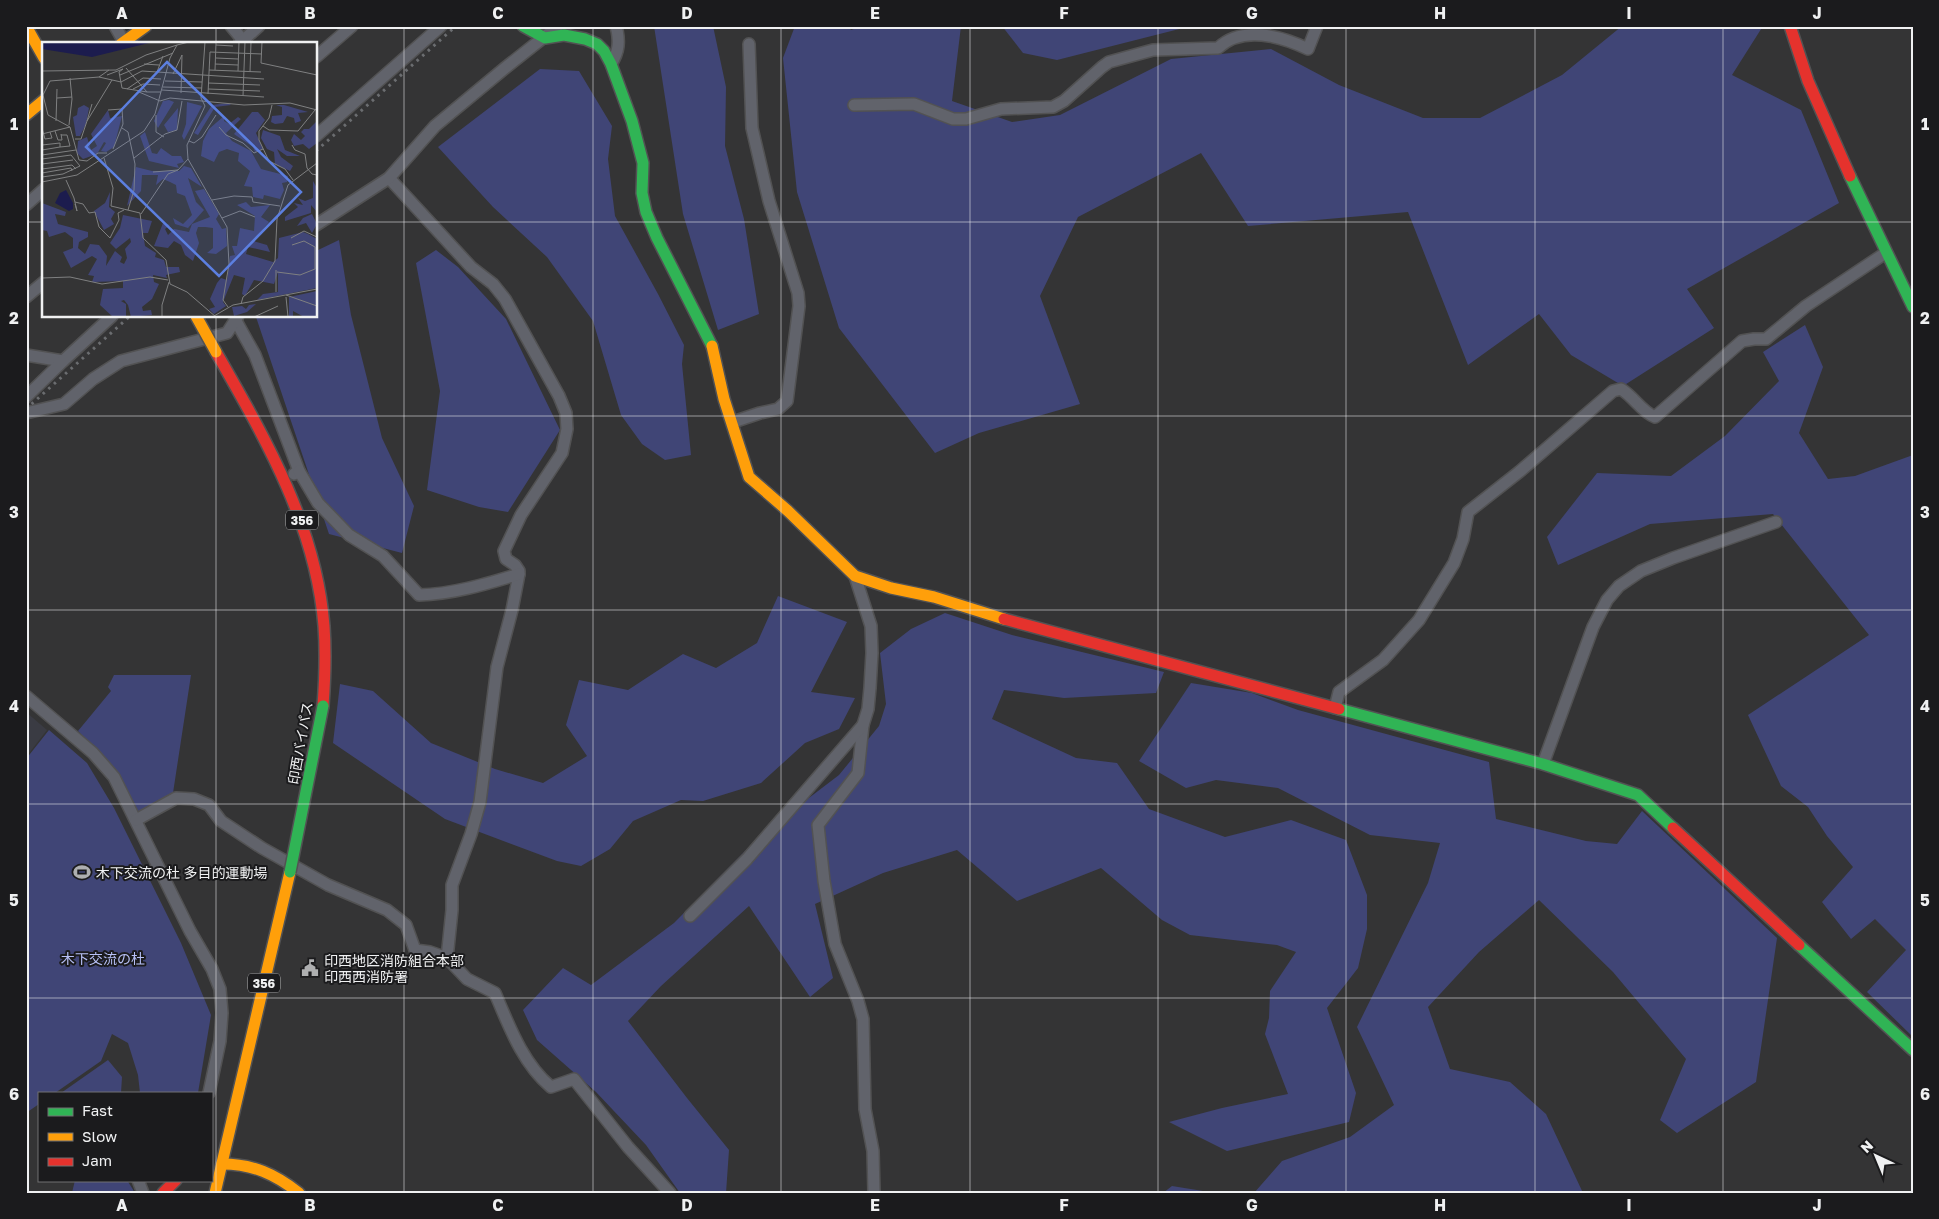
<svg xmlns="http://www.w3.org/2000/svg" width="1939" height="1219" font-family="'Golos Text','Noto Sans JP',sans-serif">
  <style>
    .built { fill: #3a3b43 }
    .green { fill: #404576 }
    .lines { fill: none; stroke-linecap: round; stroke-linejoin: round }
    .street-casing { stroke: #525253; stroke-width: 14 }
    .fast-casing { stroke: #525253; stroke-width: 14 }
    .slow-casing { stroke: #525253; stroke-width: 14 }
    .jam-casing { stroke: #525253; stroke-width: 14 }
    .street { stroke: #61636b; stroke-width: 11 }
    .fast { stroke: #30b455; stroke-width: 11 }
    .slow { stroke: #ff9f0a; stroke-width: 11 }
    .jam { stroke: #e5322d; stroke-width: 11 }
    .rail { stroke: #6b6d70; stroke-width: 3; stroke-dasharray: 2.5 5; stroke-linecap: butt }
    .fast-bridge-casing { stroke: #525253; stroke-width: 14; stroke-linecap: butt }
    .slow-bridge-casing { stroke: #525253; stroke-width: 14; stroke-linecap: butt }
    .fast-bridge { stroke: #30b455; stroke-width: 11 }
    .slow-bridge { stroke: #ff9f0a; stroke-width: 11 }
    .grid { fill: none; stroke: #f0f1f2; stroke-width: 1; stroke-opacity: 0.55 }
    .labels { text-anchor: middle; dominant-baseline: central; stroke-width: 4; stroke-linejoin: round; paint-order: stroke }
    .shield { fill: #1b1b1d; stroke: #b0b1b2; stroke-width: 1 }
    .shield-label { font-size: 12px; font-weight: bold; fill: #f0f1f2 }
    .street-label { font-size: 14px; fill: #f0f1f2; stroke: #1b1b1d }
    .poi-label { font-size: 14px; fill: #f0f1f2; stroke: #1b1b1d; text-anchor: start }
    .park-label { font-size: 14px; fill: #b7c0f6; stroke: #1b1b1d }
    .inset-road { fill: none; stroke: #7f8081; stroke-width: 1 }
    .view { fill: #5c7fe0; fill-opacity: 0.15; stroke: #5c7fe0; stroke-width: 2.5 }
    .inset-edge { fill: none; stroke: #f0f1f2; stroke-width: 2.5 }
    .neatline { fill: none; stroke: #f0f1f2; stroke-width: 2 }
    .grid-label { font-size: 16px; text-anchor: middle; font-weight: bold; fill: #f0f1f2 }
  </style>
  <rect width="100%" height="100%" fill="#343435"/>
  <!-- built -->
  <polygon class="built" points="26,712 47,730 26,757"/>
  <!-- green -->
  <g class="green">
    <polygon points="654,26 713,26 726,87 725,146 744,219 759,314 718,330 683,214"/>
    <polygon points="795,26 848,26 851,30 862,26 961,26 952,101 1012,122 1060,115 1171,59 1271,49 1339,85 1423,118 1480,118 1562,75 1622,26 1763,26 1732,75 1801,110 1839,203 1687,289 1714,328 1623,386 1571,355 1539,314 1468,365 1408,212 1248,226 1201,153 1078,217 1040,296 1080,404 979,433 935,453 839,328 797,192 783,58"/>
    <polygon points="1002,26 1191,26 1057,60 1023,53"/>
    <polygon points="540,69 579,71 612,126 608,159 615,216 658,294 684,345 682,364 691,455 665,460 642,444 621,415 593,321 547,257 493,207 438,147"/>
    <polygon points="339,240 351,315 382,438 414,506 402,553 329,534 256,317 316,316 316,251"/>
    <polygon points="436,250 458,267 506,319 560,430 508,512 479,507 427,490 440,391 416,263"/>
    <polygon points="1805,325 1823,367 1799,433 1828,479 1855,476 1913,455 1913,645 1911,650 1913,655 1913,1037 1867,992 1906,950 1875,919 1851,939 1822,902 1853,867 1827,836 1808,807 1781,786 1748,715 1869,635 1773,514 1650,524 1558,565 1547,537 1597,473 1671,476 1725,436 1779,381 1763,352"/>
    <polygon points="778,596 847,622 811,692 855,698 839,729 805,743 761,783 703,801 681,800 633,821 610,849 581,866 557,861 445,819 333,743 340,684 373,691 431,743 495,769 543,783 587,756 566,725 579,680 628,690 683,654 716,668 757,643"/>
    <polygon points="945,613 1012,635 1164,672 1156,693 1064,698 1004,690 992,719 1076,758 1117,763 1149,809 1225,837 1291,820 1346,840 1367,895 1367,929 1358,968 1327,1008 1356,1093 1349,1122 1227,1151 1169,1122 1222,1108 1288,1094 1265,1034 1269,1018 1270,991 1296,952 1277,945 1190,935 1162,920 1101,868 1017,901 957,850 883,873 815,904 833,978 810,997 749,906 661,986 628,1021 687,1098 729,1150 726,1193 680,1193 646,1145 596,1092 537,1040 523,1010 563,968 591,985 674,923 763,833 839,775 879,726 886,704 880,653 911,629"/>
    <polygon points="114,675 191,675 173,793 171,799 137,812 98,751 78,731 111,691 108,687"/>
    <polygon points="1191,683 1252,693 1298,710 1489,762 1496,819 1586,841 1617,844 1642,811 1777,938 1756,1082 1677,1133 1660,1120 1686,1059 1613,972 1539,900 1479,952 1428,1007 1450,1069 1510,1082 1546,1114 1583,1193 1254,1193 1282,1161 1350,1137 1394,1105 1357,1027 1428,883 1440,843 1370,835 1278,788 1216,780 1186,788 1139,761"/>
    <polygon points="49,730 87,763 114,808 181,943 211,1015 198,1093 140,1093 138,1075 128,1043 112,1034 101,1061 55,1093 39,1093 39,1104 26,1113 26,759"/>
    <polygon points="108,1060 122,1077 121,1093 61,1093"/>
    <polygon points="75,1180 127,1180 135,1193 72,1193"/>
    <polygon points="1172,1186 1203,1191 1202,1193 1163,1193"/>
  </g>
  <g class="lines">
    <!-- street casing -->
    <g class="street-casing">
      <g id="street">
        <polyline points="115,26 124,42"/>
        <polyline points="231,26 246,44"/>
        <polyline points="239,44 259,26"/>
        <polyline points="316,57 352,26"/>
        <path d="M611,64c8,-12 9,-23 5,-38"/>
        <path d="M854,105l60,-1 39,15h13l35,-10 52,-2 11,-6 38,-34 7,-5 44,-12 65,-2c24,-23 63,-12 90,1l9,-23"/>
        <polyline points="316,136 441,26"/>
        <polyline points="389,178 471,267 493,284 505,299 559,396 566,413 567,429 562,453 521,515 504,551 506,559 515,565 519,571 519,574 512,610 497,667 480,802 471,834 452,885 452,910 447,958"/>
        <polyline points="26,205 44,189"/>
        <polyline points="316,225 389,178 435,126 505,68 558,26"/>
        <polyline points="26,297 44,282"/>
        <polyline points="236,321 255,355 299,471 294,474"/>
        <polyline points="26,355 63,361 112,316"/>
        <polyline points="26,397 63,361"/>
        <polyline points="26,413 64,404 93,379 121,361 227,333 238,316"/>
        <polyline points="733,422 760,413 778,409 787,401 799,306 798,293 769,201 752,128 749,44"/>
        <path d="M299,471l19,32 31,32 34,21 36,39c35,-1 67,-11 100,-21"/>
        <polyline points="26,696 93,753 114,777 190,931 212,969 220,989 222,1013 220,1041 209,1093"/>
        <path d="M1335,708l4,-16 44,-32 36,-40 35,-57 9,-24 5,-27 51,-40 94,-81 8,-2c13,8 21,23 34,28l87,-76 12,-2h12l40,-33 78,-52"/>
        <polyline points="863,725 858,773 818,825 824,881 835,944 858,1001 863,1019 865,1109 873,1151 874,1193"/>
        <polyline points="1543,764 1593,627 1607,600 1619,586 1641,571 1673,558 1776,522"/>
        <path d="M136,820l40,-22 18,1 15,6 12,16 41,27 66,37 59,25 19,15 9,25 15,2 17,6 20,21 28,14c14,33 28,71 56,94l23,-8 54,68 42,46"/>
        <polyline points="690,916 747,859 863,725 868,709 870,688 872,653 871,626 855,576"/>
        <polyline points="138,1180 143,1193"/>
      </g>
    </g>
    <!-- fast casing -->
    <g class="fast-casing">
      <g id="fast">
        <polyline points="523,26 545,38 564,35 585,39 597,44 604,51 611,64 632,121 643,163 642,193 646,212 657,238 712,346"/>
        <polyline points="1850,176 1913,307"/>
        <polyline points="1339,709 1543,764 1638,795 1673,828"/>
        <polyline points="1799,945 1913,1050"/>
      </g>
    </g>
    <!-- slow casing -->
    <g class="slow-casing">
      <g id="slow">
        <polyline points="26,26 44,58"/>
        <polyline points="121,44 146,26"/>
        <polyline points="26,115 44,100"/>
        <polyline points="712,346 724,399 749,477 788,511 855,576 891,588 934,597 1004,619"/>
        <path d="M222,1164c31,0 53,10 77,29"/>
        <polyline points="215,1193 290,872"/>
      </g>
    </g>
    <!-- jam casing -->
    <g class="jam-casing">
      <g id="jam">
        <polyline points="1790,26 1808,81 1850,176"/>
        <path d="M216,352c49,86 100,173 108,274 2,27 1,53 -1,80"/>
        <polyline points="1004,619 1339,709"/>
        <polyline points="1673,828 1799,945"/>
        <polyline points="163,1193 176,1180"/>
      </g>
    </g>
    <!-- street -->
    <use href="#street" class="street"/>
    <!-- fast -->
    <use href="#fast" class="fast"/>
    <!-- slow -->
    <use href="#slow" class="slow"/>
    <!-- jam -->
    <use href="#jam" class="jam"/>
    <!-- rail -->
    <g class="rail">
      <polyline points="316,151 456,26"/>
      <polyline points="26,409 130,316"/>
    </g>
    <!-- fast-bridge casing -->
    <g class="fast-bridge-casing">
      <polyline id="fast-bridge" points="290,872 323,706"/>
    </g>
    <!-- slow-bridge casing -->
    <g class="slow-bridge-casing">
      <polyline id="slow-bridge" points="196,316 216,352"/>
    </g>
    <!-- fast-bridge -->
    <use href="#fast-bridge" class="fast-bridge"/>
    <!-- slow-bridge -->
    <use href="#slow-bridge" class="slow-bridge"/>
  </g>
  <!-- grid -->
  <path class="grid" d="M216,26v18M404,26v1167M593,26v1167M781,26v1167M970,26v1167M1158,26v1167M1346,26v1167M1535,26v1167M1723,26v1167M26,222h18M316,222h1597M216,316v877M26,416h1887M26,610h1887M26,804h1887M26,998h1887"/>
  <!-- icons -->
  <defs>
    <g id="stadium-bare" transform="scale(1.35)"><path d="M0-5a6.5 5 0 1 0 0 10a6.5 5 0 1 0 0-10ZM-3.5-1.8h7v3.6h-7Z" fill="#aeafb0" stroke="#1b1b1d" stroke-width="2.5" paint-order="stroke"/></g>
    <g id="civic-bare" transform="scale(1.35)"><path d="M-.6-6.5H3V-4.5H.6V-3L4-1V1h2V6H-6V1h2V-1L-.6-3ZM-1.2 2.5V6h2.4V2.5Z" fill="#aeafb0" stroke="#1b1b1d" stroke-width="2.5" paint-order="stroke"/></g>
  </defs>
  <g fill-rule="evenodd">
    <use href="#stadium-bare" x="82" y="872"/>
    <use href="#civic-bare" x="310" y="968"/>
  </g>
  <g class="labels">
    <!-- shield labels -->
    <g class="shield">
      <rect x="286" y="510.5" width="32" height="19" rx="4"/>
      <rect x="248" y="973.5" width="32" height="19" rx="4"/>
    </g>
    <g class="shield-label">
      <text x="302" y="520">356</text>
      <text x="264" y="983">356</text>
    </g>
    <!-- street labels -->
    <g class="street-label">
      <text transform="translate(300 743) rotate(-80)">印西バイパス</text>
    </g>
    <!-- poi labels -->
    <g class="poi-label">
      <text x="96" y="872">木下交流の杜 多目的運動場</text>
      <text x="324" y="960">印西地区消防組合本部<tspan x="324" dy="16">印西西消防署</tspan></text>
    </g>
    <!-- park labels -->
    <g class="park-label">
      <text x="103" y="958">木下交流の杜</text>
    </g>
  </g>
  <!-- overview -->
  <g transform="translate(42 42)">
    <rect width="275" height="275" fill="#343435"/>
    <path d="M127,58l5,2 -16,26 -4,-7 9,-20zM145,60l15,4 -18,34 -2,-4 4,-12zM186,61l3,2 -16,2 -17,28 -4,-2 18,-28zM42,63l5,3 -3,16 -6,12h-4l-3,-19 4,-2 1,-7zM234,63h8l24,7 -10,1 3,8 -6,2 -1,-5 -7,-2 -4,7 -8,1 -4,-2 1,-6 10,-1v-8zM136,66l-1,22 -9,2 -4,-7zM66,68l2,8 12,-2 -8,31 -8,5 -5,-1 5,-8 -2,-1 -7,12 -14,5 -6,-6 1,-12 9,-4 4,13 6,-4 -6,-12zM210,70h6l7,8 -9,13 7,16 -8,3 -2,-5 -19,-13zM182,74v5l5,3 9,-7 3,2 -15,14 6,8 19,10 10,18 27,7 -1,6 -5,1 2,7 -4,9 -16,-4 -1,4 -10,-2 -1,-10 -8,-1 6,-15 -12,-10 1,-8 -12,-4 -8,3 -5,10 -13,-6 2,-15 6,-12zM275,79v22l-8,6 -6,-5 -9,2 -3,-6 3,-6 7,6 4,-4 -4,-4 3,-3h5zM221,88l17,6 5,14 15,6h-13l-10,-7 4,8 12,9 -3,5 -15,-7 -1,-12 -7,-3 -6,-11zM103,90l7,21 5,1 4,-6 11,8h9l3,6 -7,2 2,4 -30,-7 -9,-25zM142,124l7,2 11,19 -14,-9 8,24 8,8 -16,18 -13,-4 -2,-6 10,6 9,-9 -7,-19 -8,-3 -1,-8 -6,-3 -7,-3 -7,6 2,-10h-16l-1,16 -14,15 9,-39 16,4h27zM271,139l4,7v24l-6,-7v8l-26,8v-4l13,-10 -4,-4 9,2 -5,-7 7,3 8,-3zM162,147l15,25 -3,5 6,10 4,-1 1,18 -11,8 -9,-1 6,-5v-20l-8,-1h-7l-2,6 3,10 -6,18 -8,-6 -4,-10 -7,-4 -6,7 -14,-2 9,-23 7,2 -5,4 3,6 6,-6 15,3 3,-8 18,-7 -15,-26zM68,150l-1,15 6,5 -4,7 3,5 -10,6 -10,-19 11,-8zM204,160l5,5 19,-2 -9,12 8,5 -16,19 14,4 3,7 -22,-5 -2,7 27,8 5,-4 1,-20 24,-6 5,2 9,5v49l-60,12 6,-6 15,-2v-20l-4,12 -20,-4 -9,16 -3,-2 3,-16 -11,-3 -11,27 3,4 -12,8 -5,-5 6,-2 -5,-8 7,-16 4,-5 6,2 3,-24 5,-1 -3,-9h5l3,-18 14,3 1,-15 -18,-11zM0,161l24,9 -1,4 -10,-2 3,10 30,8v5l-9,5 -1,6 7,6 5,-10 9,1 8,11 -1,10 9,-15 7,6 -2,5 4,2 3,-6 -2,-9 6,-7 -1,-4 -14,11 -6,-6 10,-15 3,-13 29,6 -4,12h-5l2,13 11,7 -1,4 9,3 2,7h13l1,5 -14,3 1,3 -14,-3 1,7 5,2 -7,15 -10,8 1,4 8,-1 1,5 -21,2 -3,-12 -4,-5 -3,1 5,3v13h-13l-13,-12 3,-16 20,-1v-7l-31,1 2,-6 -6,-1 9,-16 -5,-3 -21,12 -8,-16 10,-4v-10l-8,-6 -16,5 -2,-6 -5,-1zM270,172l5,10 -5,9 -6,-10 -9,3 6,-8zM275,249v26h-13l-11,-6v6h-4v-20zM214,262l-9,8 -13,4 -2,-9 10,-1 4,3 3,-4z" fill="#404576"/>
    <path d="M0,0h111l-61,15 -50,-8zM24,148l7,13v6l-4,2 -14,-8 5,-10z" fill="#1c1c4e"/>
    <path class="inset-road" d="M163,0l-4,56 4,8 -18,39 1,14 39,68 2,37 -6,36 5,7M220,0l-1,21 56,12M174,3l17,1M174,16l22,1M102,22l15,1M173,22l23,1M84,26l21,24h14M167,28l52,2M173,28l1,-27M0,29l74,-1 30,-15 31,-10M196,29l1,-29M115,30l6,-16M208,30l1,-30M131,32l9,-19 -1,38M65,33l16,-6 -4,3 3,16 25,4M78,33l53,-22M57,35l22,5 21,-11 122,8M123,39l37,1M166,41l52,2M121,45l39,1M85,47l16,-11 18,1M91,47l10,-5 17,1M166,47l52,2M120,48l102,7M97,50l21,9 10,-3 74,7 46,-2 27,7M166,52l2,-42 52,2M201,54l2,-54M15,56l15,-1M230,63l-3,13 -10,13v9l10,21 16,8 8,11M66,68l14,-1 1,15 -10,25M114,73v17l8,5M14,79l1,-32M45,79l5,-17M27,83l3,-26 -2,-21M221,84l6,4 29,1 17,-21M28,85l9,33 8,1 11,-8h9M177,85l7,8 17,8 11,10 9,-4M0,86l3,11 7,-1 -2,-6M80,86l6,4 7,32 -1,26 -6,20M13,89l3,9h4l-1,-6M0,92l28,-7 -22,-12 -5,-20 7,-14 49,-4 10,-7M33,97h6l6,-18 25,-41M147,99l5,2 8,-6 14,-22M0,103l18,-2v4l10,-1 -3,-11h-6M250,103l3,5 10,4 2,14 5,6 5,1M0,108l18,-3M0,113l34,-5M62,116l9,30 -2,18 29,7 3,25 23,22 4,24 17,8 29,25M92,116l31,-24 12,-4 5,-29M0,117l29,-4 9,11 -17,8 -21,3M0,122l31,-4M0,127l30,-4 4,4M111,130l25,-2 10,-11M0,131l29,-5 1,3M24,138l8,18 3,13 -2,-7M0,140l35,-7 67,-44 11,-17 15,-56 7,-13 12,-3M170,158l22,-4 18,1 1,5 27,4M33,160l8,2 6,9 6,-1 4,15 11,11 9,-18 -1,-7 6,-3M99,172l27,-40 10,-4M180,176l18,-7 15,6M249,196l13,-7 13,6M235,230l23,3 15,-6v-22l-11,-6 -12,4M0,236l28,-1 32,7 48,-7 18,3M234,250v-22M244,253l31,11M244,255l2,20M199,262l2,-7 20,-16 12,-20 2,-42 11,-34 29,-22M172,274l19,-11 84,-16M120,275v-12l7,-23M212,275l24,-11"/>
    <path class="view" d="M125,20l134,130 -82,84 -133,-129z"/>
    <rect width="275" height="275" class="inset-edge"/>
  </g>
  <!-- border -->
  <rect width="1939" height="1219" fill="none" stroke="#1b1b1d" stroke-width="55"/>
  <!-- legend -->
  <rect x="38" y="1092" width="175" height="90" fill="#1b1b1d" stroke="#707172"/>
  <rect x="48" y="1108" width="25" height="8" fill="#30b455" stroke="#707172"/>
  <text x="82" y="1116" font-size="15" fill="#f0f1f2">Fast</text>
  <rect x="48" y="1133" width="25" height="8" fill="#ff9f0a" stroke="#707172"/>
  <text x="82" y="1142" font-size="15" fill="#f0f1f2">Slow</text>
  <rect x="48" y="1158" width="25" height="8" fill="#e5322d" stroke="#707172"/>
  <text x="82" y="1166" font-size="15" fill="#f0f1f2">Jam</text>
  <!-- north arrow -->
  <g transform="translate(1876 1156) rotate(316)" stroke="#1b1b1d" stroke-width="4" paint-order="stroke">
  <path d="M0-4L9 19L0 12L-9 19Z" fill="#f0f1f2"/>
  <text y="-8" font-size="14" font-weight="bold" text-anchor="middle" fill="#f0f1f2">N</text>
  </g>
  <rect x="28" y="28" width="1884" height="1164" class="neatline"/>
  <g class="grid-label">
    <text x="122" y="19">A</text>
    <text x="310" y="19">B</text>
    <text x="498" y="19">C</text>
    <text x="687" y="19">D</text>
    <text x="875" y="19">E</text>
    <text x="1064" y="19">F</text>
    <text x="1252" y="19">G</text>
    <text x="1440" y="19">H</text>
    <text x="1629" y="19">I</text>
    <text x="1817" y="19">J</text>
    <text x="14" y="130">1</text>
    <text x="1925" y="130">1</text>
    <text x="14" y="324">2</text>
    <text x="1925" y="324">2</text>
    <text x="14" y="518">3</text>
    <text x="1925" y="518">3</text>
    <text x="14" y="712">4</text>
    <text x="1925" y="712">4</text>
    <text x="14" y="906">5</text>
    <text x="1925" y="906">5</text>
    <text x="14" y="1100">6</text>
    <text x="1925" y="1100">6</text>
    <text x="122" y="1211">A</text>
    <text x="310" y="1211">B</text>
    <text x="498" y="1211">C</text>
    <text x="687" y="1211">D</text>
    <text x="875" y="1211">E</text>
    <text x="1064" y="1211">F</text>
    <text x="1252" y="1211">G</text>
    <text x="1440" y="1211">H</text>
    <text x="1629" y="1211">I</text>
    <text x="1817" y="1211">J</text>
  </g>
</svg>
